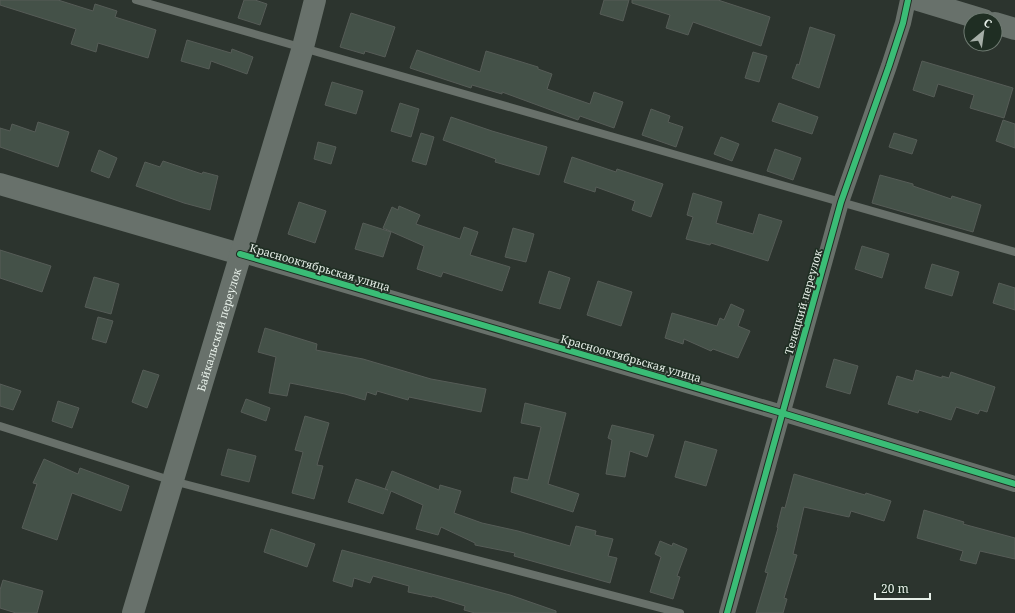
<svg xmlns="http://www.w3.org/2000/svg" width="1015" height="613" font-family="'Noto Serif',serif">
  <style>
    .building { fill: #445148; stroke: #565c57 }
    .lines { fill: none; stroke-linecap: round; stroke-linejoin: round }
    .service { stroke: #68706a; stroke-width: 8 }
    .minor { stroke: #68706a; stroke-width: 16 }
    .secondary { stroke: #68716b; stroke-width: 22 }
    .cycleway-casing { stroke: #1f2e23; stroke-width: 8 }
    .cycleway { stroke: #3abd76; stroke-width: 6 }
    .labels { text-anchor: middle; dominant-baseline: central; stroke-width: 3.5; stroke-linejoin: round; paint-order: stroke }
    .street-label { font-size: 11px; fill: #e6efe8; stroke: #1f2e23 }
  </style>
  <rect width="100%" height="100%" fill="#2c342e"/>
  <!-- building -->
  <g class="building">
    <polygon points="0,0 58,0 93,11 95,4 117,11 115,17 156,30 148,58 98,43 96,52 71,44 76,29 0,5"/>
    <polygon points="244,0 255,0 267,4 260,25 238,18"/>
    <polygon points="604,0 629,0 623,21 600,14"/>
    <polygon points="632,0 718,0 770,17 761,46 693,22 688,35 666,28 670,15 632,3"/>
    <polygon points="351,13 395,27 385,57 365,51 364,54 340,47"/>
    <polygon points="810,27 835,35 819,88 792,78 797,64 799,65"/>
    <polygon points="187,40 231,53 232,49 253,57 247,74 211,61 209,69 181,61"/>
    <polygon points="417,50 480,72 486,51 538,67 538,69 552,74 547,89 590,104 594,92 623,102 614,128 580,116 578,120 502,92 502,94 472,85 471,88 410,68"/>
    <polygon points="753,52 767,56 759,82 745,78"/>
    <polygon points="922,61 1013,88 1004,118 970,108 974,95 938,84 934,97 913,90"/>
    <polygon points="332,82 363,91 356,114 325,105"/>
    <polygon points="400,103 419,109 411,137 391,131"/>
    <polygon points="779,103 818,117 812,134 772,121"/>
    <polygon points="651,109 670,116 668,122 683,127 676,147 642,135"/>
    <polygon points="451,117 492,131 547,147 539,175 495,162 496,159 443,140"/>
    <polygon points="1003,120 1015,124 1015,148 996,141"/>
    <polygon points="38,122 69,132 58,167 0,147 0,128 10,131 12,124 35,132"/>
    <polygon points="421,133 434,137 426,165 412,161"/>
    <polygon points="894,133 917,140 912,154 889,147"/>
    <polygon points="721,137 739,144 732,161 714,154"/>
    <polygon points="318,142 336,147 331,164 314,159"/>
    <polygon points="775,149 801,158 793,180 767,171"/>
    <polygon points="99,150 117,158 109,178 91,171"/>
    <polygon points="572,157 616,172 617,169 663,184 651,217 632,210 635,201 596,187 595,192 564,182"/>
    <polygon points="163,161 202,174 203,172 218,176 210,210 184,203 136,186 145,162 160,167"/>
    <polygon points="880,175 913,184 913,186 951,199 952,196 981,205 973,232 872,203"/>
    <polygon points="693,193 722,202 716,223 753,234 759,214 782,221 768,261 711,243 710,245 686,239 693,217 687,215"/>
    <polygon points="299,202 326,211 315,243 288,234"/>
    <polygon points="399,206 420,215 416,224 460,239 464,227 478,232 470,255 510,267 502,291 443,272 441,277 417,269 424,246 383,228 392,207 398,210"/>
    <polygon points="363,223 391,232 383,257 355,249"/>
    <polygon points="513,228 534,234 526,262 505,257"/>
    <polygon points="862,246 889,254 882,278 855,269"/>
    <polygon points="0,250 51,266 42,292 0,278"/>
    <polygon points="932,264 959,272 952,296 925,288"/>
    <polygon points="549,271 570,278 560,309 539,303"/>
    <polygon points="94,277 119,284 111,314 85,307"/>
    <polygon points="598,281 632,292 621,326 587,315"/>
    <polygon points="999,283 1015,288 1015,310 993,303"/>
    <polygon points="731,304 744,310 738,326 750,331 738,358 713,349 711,351 684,339 683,344 665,338 672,313 717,326 720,318 724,320"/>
    <polygon points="98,317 113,321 106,343 92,339"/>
    <polygon points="265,328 317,344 316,350 363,359 431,379 486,389 481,412 409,397 408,400 377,391 376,395 367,392 365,400 345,394 290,383 287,396 269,393 276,357 258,352"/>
    <polygon points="834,359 858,366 850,394 826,387"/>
    <polygon points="143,370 159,375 147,408 132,402"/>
    <polygon points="916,370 942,378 942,376 949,378 951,372 995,387 987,412 980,410 978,414 956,407 951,420 919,410 918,413 888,404 897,376 913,381"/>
    <polygon points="0,384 21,391 13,410 0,406"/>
    <polygon points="246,399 270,408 266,421 241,412"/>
    <polygon points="58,401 79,408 72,428 52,421"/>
    <polygon points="525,403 566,413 548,484 579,494 573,512 511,492 514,477 528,480 541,427 521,423"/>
    <polygon points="305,416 329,423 317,465 323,466 314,499 292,493 303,452 295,450"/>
    <polygon points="612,425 654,435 647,457 630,451 625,477 606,474 612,440 608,438"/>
    <polygon points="685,441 717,450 706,486 675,477"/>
    <polygon points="228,449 256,456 249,482 221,475"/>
    <polygon points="44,459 78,474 80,468 129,486 121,511 72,493 57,540 22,528 37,484 33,483"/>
    <polygon points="392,471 439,490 440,485 461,491 454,513 482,523 518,531 570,546 576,526 596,531 595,535 613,539 608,556 617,558 610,583 514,556 515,553 475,545 475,543 441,527 438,535 416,529 423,505 391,491 383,514 348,502 356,479 388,490 385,489"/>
    <polygon points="794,474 865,495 866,493 891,501 884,521 851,511 849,517 804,507 793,554 797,555 784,598 787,599 783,613 756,613 768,573 765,572 778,528 777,527 782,507 785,508"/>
    <polygon points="924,510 964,522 963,524 1015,538 1015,559 980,551 976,564 960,560 963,551 917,538"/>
    <polygon points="271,529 315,544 307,567 264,552"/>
    <polygon points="660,541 672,546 673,543 687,549 677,576 680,577 673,599 650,592 661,557 655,554"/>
    <polygon points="342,550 510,595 556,611 556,613 475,613 464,610 465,606 432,596 432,597 408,592 409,586 373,576 370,583 354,578 352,587 333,581"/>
    <polygon points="3,580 43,591 37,613 16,613 0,608 0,590"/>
  </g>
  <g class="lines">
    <!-- service -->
    <g class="service">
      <polyline points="136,0 1015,252"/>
      <polyline points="0,426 173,481 680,613"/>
    </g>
    <!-- minor -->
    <g class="minor">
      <polyline points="240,254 782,413 1015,484"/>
      <polyline points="727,613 841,202 889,66 903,23 908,0"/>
    </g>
    <!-- secondary -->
    <g class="secondary">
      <polyline points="918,0 984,20"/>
      <polyline points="995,23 1015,29"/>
      <polyline points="0,184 240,254"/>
      <path id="s1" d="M133,613l170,-566 12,-47"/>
    </g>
    <!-- cycleway casing -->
    <g class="cycleway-casing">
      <g id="cycleway">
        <polyline points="240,254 782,413 1015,484"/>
        <polyline points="727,613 841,202 889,66 903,23 908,0"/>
      </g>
    </g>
    <!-- cycleway -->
    <use href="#cycleway" class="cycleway"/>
  </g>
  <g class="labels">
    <!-- street labels -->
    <g class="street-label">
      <text transform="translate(320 267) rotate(16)">Краснооктябрьская улица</text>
      <text transform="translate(803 302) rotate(-74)">Телецкий переулок</text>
      <text stroke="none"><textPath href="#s1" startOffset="296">Байкальский переулок</textPath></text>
      <text transform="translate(631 358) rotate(16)">Краснооктябрьская улица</text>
    </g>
  </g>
  <!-- north arrow -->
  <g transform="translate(983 32) rotate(29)"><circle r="19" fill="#1f2e23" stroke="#6f7b72"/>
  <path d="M0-3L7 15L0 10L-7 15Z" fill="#a5aea7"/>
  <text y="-6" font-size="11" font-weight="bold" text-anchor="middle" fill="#e6efe8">С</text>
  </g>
  <!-- scale -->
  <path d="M875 593v6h55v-6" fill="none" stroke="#e6efe8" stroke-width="2"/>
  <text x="881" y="593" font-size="12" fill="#e6efe8" stroke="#1f2e23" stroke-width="3" paint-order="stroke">20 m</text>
</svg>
